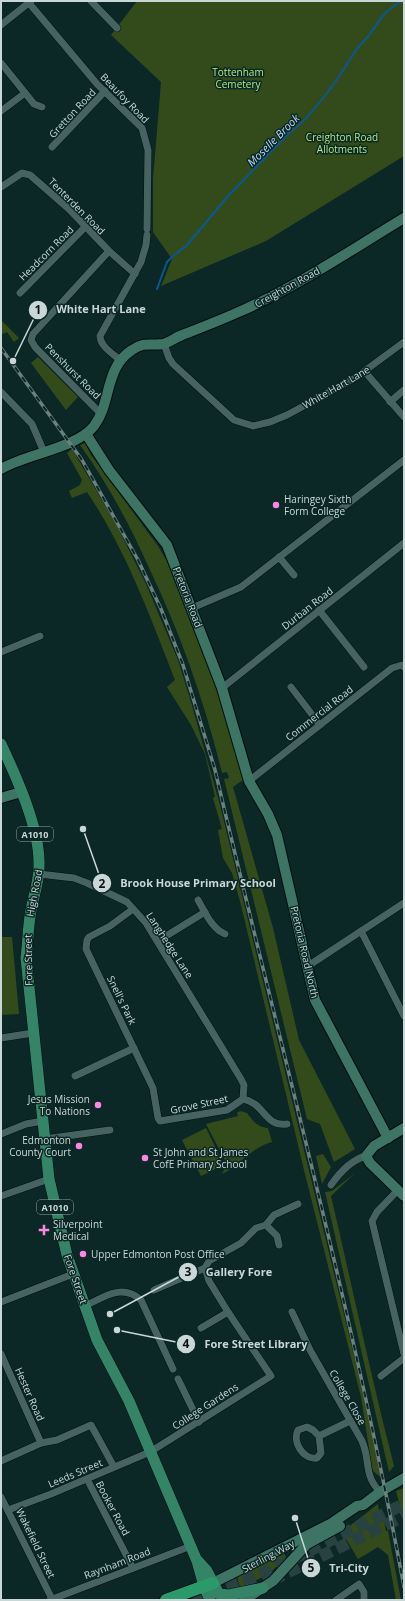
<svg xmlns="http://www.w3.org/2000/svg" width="405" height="1601" font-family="'Open Sans',sans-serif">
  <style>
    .green { fill: #334b1b }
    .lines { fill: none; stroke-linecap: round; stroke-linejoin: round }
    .stream { stroke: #095893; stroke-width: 2 }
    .highway-tunnel { stroke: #284241; stroke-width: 12; stroke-dasharray: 12 6; stroke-linecap: butt }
    .street-casing { stroke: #00100f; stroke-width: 8 }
    .secondary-casing { stroke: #00100f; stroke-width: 12 }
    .primary-casing { stroke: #00100f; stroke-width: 12 }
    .highway-casing { stroke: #00100f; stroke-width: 14 }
    .street { stroke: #476361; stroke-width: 7 }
    .secondary { stroke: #3e7464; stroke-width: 10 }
    .primary { stroke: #368467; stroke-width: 11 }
    .highway { stroke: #2a9a6b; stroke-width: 12 }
    .rail-casing { stroke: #6b807f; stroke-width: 3.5 }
    .rail { stroke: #0c2826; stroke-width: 2; stroke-dasharray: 6; stroke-linecap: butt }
    .poi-dot { fill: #fd86e2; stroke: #0c2826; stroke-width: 1.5 }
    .labels { text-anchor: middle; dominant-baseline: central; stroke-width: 3; stroke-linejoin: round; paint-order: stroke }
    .shield { fill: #0c2826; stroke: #90a3a2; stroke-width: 1 }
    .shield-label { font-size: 9px; font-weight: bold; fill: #c9d8d7 }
    .park-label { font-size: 10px; fill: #b3ea80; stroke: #0c2826 }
    .street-label { font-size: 10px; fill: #c9d8d7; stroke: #0c2826 }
    .poi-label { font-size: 10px; fill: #c9d8d7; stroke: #0c2826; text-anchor: start }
    .water-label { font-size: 11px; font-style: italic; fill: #b8dafc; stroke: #0c2826 }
    .leader { fill: none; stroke: #c9d8d7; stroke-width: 1.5 }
    .callout-dot { fill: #c9d8d7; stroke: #0c2826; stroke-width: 1.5 }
    .mark-label { font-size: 12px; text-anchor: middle; font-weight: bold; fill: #111 }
    .callout-label { font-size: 11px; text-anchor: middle; font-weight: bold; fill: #c9d8d7; stroke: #0c2826; stroke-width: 3; stroke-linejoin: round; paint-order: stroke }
  </style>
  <rect width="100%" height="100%" fill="#0c2826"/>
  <!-- green -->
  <g class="green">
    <polygon points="137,1 404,1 404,156 266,241 161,286 172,259 153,232 153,179 161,82 111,35"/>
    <polygon points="1,320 19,338 14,342 7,332 3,334 1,332"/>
    <polygon points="38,357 78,397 66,410 31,363"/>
    <path d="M85,443l6,12 67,91 10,17 44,111 31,106 -10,7 40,141 26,112 56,109 -21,13 -14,-38 -13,-5 -83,-340 5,-1 -2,-6 -5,1c-17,-70 -41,-138 -72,-203 -19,-43 -42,-86 -70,-125z"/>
    <path d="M72,449l44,75 30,60 32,76 13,42 29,103 138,567 23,105 -7,-5 -2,-4 -11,-71 -57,-227 -63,-265 -9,-32 -9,-15 -5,-28 4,-1 -9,-31 2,-1 -10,-43 -14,-29 -24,-38 8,-7c-25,-64 -49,-130 -88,-188l-15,6 -3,-7 11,-6 2,-5 -15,-27z"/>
    <polygon points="1,937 12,937 19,1014 1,1015"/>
    <path d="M240,1111l7,2c6,8 10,14 21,15l4,14c-20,5 -32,23 -50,32l5,-10 -21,-40 32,-8 -1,-3z"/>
    <polygon points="206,1128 224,1165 201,1176 182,1140"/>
    <polygon points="323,1154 331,1167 322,1184 316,1156"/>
    <path d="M355,1173l-24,23c21,90 40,181 63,270l-5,6 -64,-280 7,-1z"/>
    <polygon points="404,1488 404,1517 403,1517 396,1491"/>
    <polygon points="378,1504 379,1512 382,1511 386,1531 388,1531 401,1600 396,1600 388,1555 378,1547 358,1559 342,1532"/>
    <polygon points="284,1553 286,1557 269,1574 240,1588 237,1577"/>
  </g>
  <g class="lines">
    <!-- stream -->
    <path class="stream" d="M157,289l10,-27 5,-5 15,-12 41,-49 60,-62c24,-17 51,-56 66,-81 4,-7 11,-12 16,-19 13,-18 11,-20 31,-33"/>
    <!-- highway-tunnel -->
    <g class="highway-tunnel">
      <polyline points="272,1580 404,1516"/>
      <polyline points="193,1600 260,1575 404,1504"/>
    </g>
    <!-- street casing -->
    <g class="street-casing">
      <g id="street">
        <polyline points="91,1 117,28"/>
        <polyline points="29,3 97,84 142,128 148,150 147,229"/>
        <polyline points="1,25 31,1"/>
        <polyline points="1,63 34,104 42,107"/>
        <polyline points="1,111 25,93"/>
        <polyline points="52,147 105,91"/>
        <polyline points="1,187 22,173 30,175 69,209 109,251 135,274"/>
        <polyline points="20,293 85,227"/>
        <polyline points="164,344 169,358 173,364 234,420 253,426 270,422 287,415 355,378 404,342"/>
        <path d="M120,360c-7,-6 -20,-14 -20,-24l41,-74 5,-17 1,-10"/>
        <polyline points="365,372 404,417"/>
        <polyline points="1,392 32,424 44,452"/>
        <polyline points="390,402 404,390"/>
        <polyline points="101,414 35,347 31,340 33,334 109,251"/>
        <polyline points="279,557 294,575"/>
        <polyline points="192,608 241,587 404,460"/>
        <polyline points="319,610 364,667"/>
        <polyline points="1,652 40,636"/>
        <polyline points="291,687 320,725"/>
        <polyline points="222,688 404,543"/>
        <polyline points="249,781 392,668 402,665 404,667"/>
        <polyline points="39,874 74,878 87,883 127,902 146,923 241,1079 244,1085 243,1099 227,1110 166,1120 160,1121 158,1118 153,1088 86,949 87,940 89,937 110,926 133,909"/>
        <path d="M198,900c7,12 14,29 27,34"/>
        <polyline points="361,931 404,1016"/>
        <polyline points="158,941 205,912"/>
        <polyline points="308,966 404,903"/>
        <polyline points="1,1038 33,1033"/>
        <polyline points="75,1076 134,1048"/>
        <path d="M243,1099c22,4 21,28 44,25"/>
        <polyline points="1,1134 26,1124 43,1121"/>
        <polyline points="45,1139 110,1130"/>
        <path d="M331,1185c9,-13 20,-25 35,-29"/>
        <polyline points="398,1190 377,1212 372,1221 404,1354"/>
        <polyline points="1,1196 49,1179"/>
        <polyline points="266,1225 274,1215 298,1204"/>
        <polyline points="266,1225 277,1236 279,1245"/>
        <polyline points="154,1290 205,1268"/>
        <polyline points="1,1302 73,1274"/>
        <path d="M85,1306c19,-9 37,-23 56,-6l32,69"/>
        <path d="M292,1312l18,38 52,91c9,21 1,33 18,51"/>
        <polyline points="201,1328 228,1312"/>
        <polyline points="1,1354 41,1443"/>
        <polyline points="381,1376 404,1358"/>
        <polyline points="178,1379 199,1422"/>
        <path d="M319,1436l-6,-6 -6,-3 -9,3c-6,12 5,30 19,28l4,-5 -2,-17 31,-15"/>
        <polyline points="1,1461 41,1443 57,1440 91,1425 114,1467"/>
        <polyline points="87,1479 133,1568"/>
        <polyline points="1,1497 52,1599"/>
        <polyline points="8,1510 51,1494 150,1452 271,1376 228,1312 209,1281 205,1268 209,1261 241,1243 256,1228 266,1225"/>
        <polyline points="50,1600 191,1546"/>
        <polyline points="336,1600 359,1584 364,1592 364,1600"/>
      </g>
    </g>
    <!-- secondary casing -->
    <g class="secondary-casing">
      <g id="secondary">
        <polyline points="86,434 109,470 167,545 222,688 249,781 268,814 277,835 315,1000 388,1138"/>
        <path d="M1,469c25,-15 76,-21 93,-43 18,-24 10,-58 38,-76 13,-9 19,-4 31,-6 5,-1 12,-6 17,-8 20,-8 41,-16 61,-25 57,-25 110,-61 163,-93"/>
        <polyline points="1,798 21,792"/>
        <polyline points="404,1128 374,1146 366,1156 370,1163 404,1196"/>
        <polyline points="213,1583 332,1523 357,1506 363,1505 380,1492 404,1478"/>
        <polyline points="244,1600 273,1581 307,1544 340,1526"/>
      </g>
    </g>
    <!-- primary casing -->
    <g class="primary-casing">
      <g id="primary">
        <path d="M1,744c15,32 38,83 38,118 1,17 -5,32 -8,48 -3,16 -3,32 -5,48l23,221 18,76 30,85 32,61 68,160 7,25 6,14"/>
        <polyline points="198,1561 207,1571 217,1590"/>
        <polyline points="204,1586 219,1594 229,1595 263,1588"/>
      </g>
    </g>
    <!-- highway casing -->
    <g class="highway-casing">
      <polyline id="highway" points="166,1600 213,1583"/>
    </g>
    <!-- street -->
    <use href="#street" class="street"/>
    <!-- secondary -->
    <use href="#secondary" class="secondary"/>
    <!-- primary -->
    <use href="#primary" class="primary"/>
    <!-- highway -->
    <use href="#highway" class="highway"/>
    <!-- rail casing -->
    <g class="rail-casing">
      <path id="rail" d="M1,348l81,112 56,100 23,49 22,56 32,105c64,272 138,542 189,817"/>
    </g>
    <!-- rail -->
    <use href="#rail" class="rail"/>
  </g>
  <!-- markers -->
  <g class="poi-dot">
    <circle cx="276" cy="505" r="4"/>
    <circle cx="98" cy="1105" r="4"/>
    <circle cx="79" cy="1146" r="4"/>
    <circle cx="145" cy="1158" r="4"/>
    <path d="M42 1224h4v4h4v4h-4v4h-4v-4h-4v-4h4z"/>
    <circle cx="83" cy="1254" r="4"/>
  </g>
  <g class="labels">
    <!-- shield labels -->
    <g class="shield">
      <rect x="17" y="827" width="36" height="14" rx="3"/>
      <rect x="37" y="1200" width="36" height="14" rx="3"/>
    </g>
    <g class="shield-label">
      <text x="35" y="834">A1010</text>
      <text x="55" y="1207">A1010</text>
    </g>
    <!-- park labels -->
    <g class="park-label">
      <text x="238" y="72">Tottenham<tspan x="238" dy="12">Cemetery</tspan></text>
      <text x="342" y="137">Creighton Road<tspan x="342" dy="12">Allotments</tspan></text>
    </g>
    <!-- street labels -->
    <g class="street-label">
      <text transform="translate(125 98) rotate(46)">Beaufoy Road</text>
      <text transform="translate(72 113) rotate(-47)">Gretton Road</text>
      <text transform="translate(77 206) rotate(45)">Tenterden Road</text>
      <text transform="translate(46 253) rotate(-45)">Headcorn Road</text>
      <text transform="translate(287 287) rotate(-29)">Creighton Road</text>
      <text transform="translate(73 371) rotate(45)">Penshurst Road</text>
      <text transform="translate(336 387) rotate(-30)">White Hart Lane</text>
      <text transform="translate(188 597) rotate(69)">Pretoria Road</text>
      <text transform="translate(307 608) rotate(-38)">Durban Road</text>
      <text transform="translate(319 713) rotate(-38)">Commercial Road</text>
      <text transform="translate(34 893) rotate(-79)">High Road</text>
      <text transform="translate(170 945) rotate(57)">Langhedge Lane</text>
      <text transform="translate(305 952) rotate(77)">Pretoria Road North</text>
      <text transform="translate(28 960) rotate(-91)">Fore Street</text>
      <text transform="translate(122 1000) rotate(64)">Snell's Park</text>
      <text transform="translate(199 1104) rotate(-12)">Grove Street</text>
      <text transform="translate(76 1279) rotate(71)">Fore Street</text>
      <text transform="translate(30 1394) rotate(66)">Hester Road</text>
      <text transform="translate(348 1397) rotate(60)">College Close</text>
      <text transform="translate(205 1406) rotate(-33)">College Gardens</text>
      <text transform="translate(75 1473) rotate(-23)">Leeds Street</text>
      <text transform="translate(113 1508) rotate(62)">Booker Road</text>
      <text transform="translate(36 1543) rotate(64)">Wakefield Street</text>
      <text transform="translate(268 1556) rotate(-28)">Sterling Way</text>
      <text transform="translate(117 1563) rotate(-21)">Raynham Road</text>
    </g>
    <!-- poi labels -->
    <g class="poi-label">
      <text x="284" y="499">Haringey Sixth<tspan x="284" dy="12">Form College</tspan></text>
      <text x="90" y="1099" text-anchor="end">Jesus Mission<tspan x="90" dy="12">To Nations</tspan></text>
      <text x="71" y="1140" text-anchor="end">Edmonton<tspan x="71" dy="12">County Court</tspan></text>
      <text x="153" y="1152">St John and St James<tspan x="153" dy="12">CofE Primary School</tspan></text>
      <text x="53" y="1224">Silverpoint<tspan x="53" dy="12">Medical</tspan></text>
      <text x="91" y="1254">Upper Edmonton Post Office</text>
    </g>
    <!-- water labels -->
    <g class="water-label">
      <text transform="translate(273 140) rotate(-45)">Moselle Brook</text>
    </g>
  </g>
  <!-- callouts -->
  <path class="leader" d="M13 361L38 310M83 829L102 883M110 1314L188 1272M117 1330L186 1344M295 1518L311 1568"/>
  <g class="callout-dot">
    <circle cx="13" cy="361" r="4"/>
    <circle cx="83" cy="829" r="4"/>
    <circle cx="110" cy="1314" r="4"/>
    <circle cx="117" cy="1330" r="4"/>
    <circle cx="295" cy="1518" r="4"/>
    <circle cx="38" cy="310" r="10"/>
    <circle cx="102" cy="883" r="10"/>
    <circle cx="188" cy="1272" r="10"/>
    <circle cx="186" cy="1344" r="10"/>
    <circle cx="311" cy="1568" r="10"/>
  </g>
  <g class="mark-label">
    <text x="38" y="314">1</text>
    <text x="102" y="888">2</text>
    <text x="188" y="1276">3</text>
    <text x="186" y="1348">4</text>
    <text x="311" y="1572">5</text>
  </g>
  <g class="callout-label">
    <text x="101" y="313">White Hart Lane</text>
    <text x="198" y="887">Brook House Primary School</text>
    <text x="239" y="1276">Gallery Fore</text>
    <text x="256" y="1348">Fore Street Library</text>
    <text x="349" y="1572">Tri-City</text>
  </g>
  <!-- border -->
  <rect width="405" height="1601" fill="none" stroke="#c9d8d7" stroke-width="4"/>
</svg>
